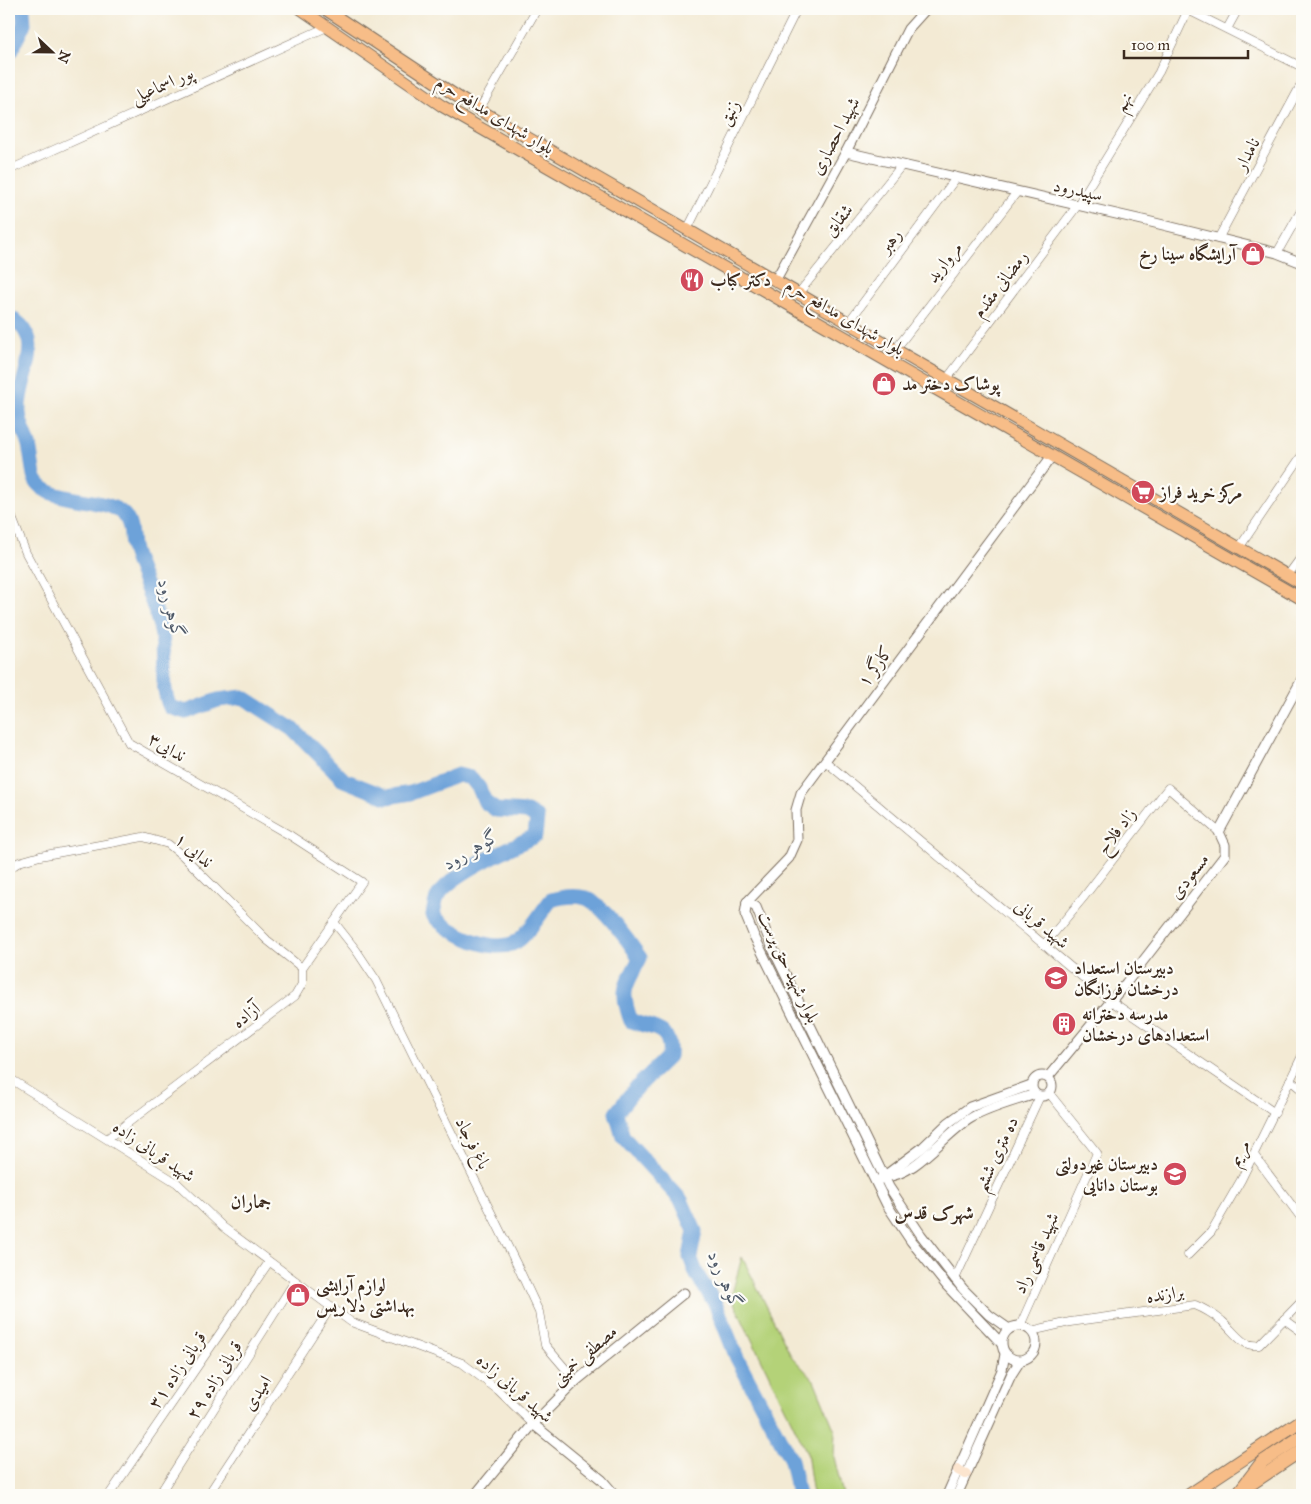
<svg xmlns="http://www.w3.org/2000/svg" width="1311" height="1504" font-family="'IM FELL Great Primer',Amiri,serif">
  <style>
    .green { fill: #b4d278; stroke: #787e4b }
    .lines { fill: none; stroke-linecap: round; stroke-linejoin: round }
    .river { stroke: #6da2d9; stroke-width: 15 }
    .minor-casing { stroke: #7b6d5e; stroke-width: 9 }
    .tertiary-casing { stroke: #7b6d5e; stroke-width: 11 }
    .secondary-casing { stroke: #7b6d5e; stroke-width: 12 }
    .primary-casing { stroke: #7b6d5e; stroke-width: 13 }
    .trunk-casing { stroke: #7b6d5e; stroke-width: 14 }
    .minor { stroke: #fff; stroke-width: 8 }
    .tertiary { stroke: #fff; stroke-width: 9 }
    .secondary { stroke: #fce5cf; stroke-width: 10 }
    .primary { stroke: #f7bd88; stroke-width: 11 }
    .trunk { stroke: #f7bd88; stroke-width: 12 }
    .labels { text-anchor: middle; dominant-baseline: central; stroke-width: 4.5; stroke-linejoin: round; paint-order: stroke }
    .street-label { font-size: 18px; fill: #3b2a1e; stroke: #fdfcf7 }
    .poi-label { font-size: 18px; font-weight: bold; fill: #3b2a1e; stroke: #fdfcf7; text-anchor: start }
    .water-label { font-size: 19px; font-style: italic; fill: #4f5a69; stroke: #fdfcf7 }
    .neighbourhood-label { font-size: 19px; font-weight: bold; fill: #3b2a1e; stroke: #fdfcf7 }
  </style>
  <rect width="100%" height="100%" fill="#fdfcf7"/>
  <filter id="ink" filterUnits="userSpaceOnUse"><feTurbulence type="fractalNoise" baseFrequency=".02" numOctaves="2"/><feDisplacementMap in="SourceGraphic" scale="10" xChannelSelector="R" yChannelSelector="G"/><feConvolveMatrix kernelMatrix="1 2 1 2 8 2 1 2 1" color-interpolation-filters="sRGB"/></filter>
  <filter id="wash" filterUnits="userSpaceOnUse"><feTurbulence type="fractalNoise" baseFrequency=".0096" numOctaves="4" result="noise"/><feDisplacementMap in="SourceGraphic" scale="20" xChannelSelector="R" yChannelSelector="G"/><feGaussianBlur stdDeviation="1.12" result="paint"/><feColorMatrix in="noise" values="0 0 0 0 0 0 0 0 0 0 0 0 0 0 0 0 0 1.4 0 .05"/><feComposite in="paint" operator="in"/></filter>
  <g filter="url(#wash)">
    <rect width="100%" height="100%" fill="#f3ead4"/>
    <!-- green -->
    <polygon class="green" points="742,1257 792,1357 814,1380 835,1431 834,1457 843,1495 813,1495 807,1453 731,1297"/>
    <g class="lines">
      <!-- river -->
      <g class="river">
        <polyline points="9,54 24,24 23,9"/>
        <path d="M9,317c42,21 7,63 10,96 1,11 7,22 10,32 2,10 3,20 5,30 6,31 72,19 90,40 10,12 5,26 10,39 9,28 23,53 28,82 4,23 -2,50 8,71l16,5 32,-12 25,-3 50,32 51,51 43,17 24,-4 47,-18 13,3 8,10 6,14 11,8 31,2 10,6 -2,18c-23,11 -85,38 -97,60 -3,5 -4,13 -5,19 15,18 65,43 87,24 12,-10 21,-27 31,-39 10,-3 24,-5 35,-2 16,6 44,45 54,60 -14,29 -21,30 -9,63 20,8 41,4 38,35l-35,34 -18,23 7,24 58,63 14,31 -5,26 7,18 18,28 22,55 54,102 7,35"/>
      </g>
    </g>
  </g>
  <g filter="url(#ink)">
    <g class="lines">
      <!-- minor casing -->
      <g class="minor-casing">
        <g id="minor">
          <polyline points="1186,9 1302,67"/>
          <polyline points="1227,29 1238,9"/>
          <polyline points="479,110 537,9"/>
          <polyline points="9,170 327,27"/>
          <polyline points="687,230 797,9"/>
          <polyline points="1218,239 1302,83"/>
          <polyline points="1277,253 1302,209"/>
          <polyline points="798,294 902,165"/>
          <polyline points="848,323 956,178"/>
          <polyline points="895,350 1017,192"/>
          <polyline points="946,380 1077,206 1159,72 1188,10"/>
          <polyline points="9,510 26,553 129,743 291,836 362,882 302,968 302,984 295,996 108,1138"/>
          <polyline points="1239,548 1302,455"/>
          <polyline points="1288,575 1302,556"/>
          <polyline points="825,761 1111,1001 1275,1113"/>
          <polyline points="9,869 19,862 40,856 143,837 168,844 183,856 267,940 302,968"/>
          <polyline points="334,922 356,950 376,980 518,1267 539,1312 545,1345 576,1381"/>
          <polyline points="1044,945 1083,898 1168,788 1219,832"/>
          <polyline points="9,1078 177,1183 223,1227 351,1322 462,1363 498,1390 533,1424"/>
          <polyline points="1290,1080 1302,1090"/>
          <polyline points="1254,1155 1302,1219"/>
          <polyline points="1188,1255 1211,1232 1241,1180 1302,1056"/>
          <polyline points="955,1279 1040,1096"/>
          <polyline points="1284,1319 1302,1332"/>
          <polyline points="1020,1326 1097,1153 1049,1093"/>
          <path d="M1031,1331l39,-9 125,-17c10,4 18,9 27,16 12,10 20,27 37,24l43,-44"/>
          <polyline points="109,1495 269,1262"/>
          <polyline points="159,1495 295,1281"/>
          <polyline points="208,1495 331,1307"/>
        </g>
      </g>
      <!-- tertiary casing -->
      <g class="tertiary-casing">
        <g id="tertiary">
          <polyline points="846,152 1151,222 1277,253 1302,263"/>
          <polyline points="775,281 846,152 908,29 926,9"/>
          <polyline points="747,902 789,858 797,840 796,810 801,793 1052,456"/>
          <polyline points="747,902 745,914 754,936 887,1205 911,1241 947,1286 1001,1343"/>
          <polyline points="747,902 756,907 773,949 889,1187 921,1235 963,1289 989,1315 1009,1329"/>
          <circle cx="1042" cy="1086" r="10"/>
          <polyline points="1048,1077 1126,983 1225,855 1225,845 1219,832 1302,679"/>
          <path d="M884,1177c32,-1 60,-43 87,-59 19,-11 44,-17 64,-24"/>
          <polyline points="879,1180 922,1148 948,1123 970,1107 1031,1085"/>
          <circle cx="1019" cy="1343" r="17"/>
          <polyline points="533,1424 602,1480 615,1495"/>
          <polyline points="475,1495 533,1424 576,1381 684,1293"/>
          <polyline points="947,1495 1002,1370 1005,1354"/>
          <polyline points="957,1495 1011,1375 1020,1361"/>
        </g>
      </g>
      <!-- secondary casing -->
      <g class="secondary-casing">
        <polyline id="secondary" points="958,1470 966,1474"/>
      </g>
      <!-- primary casing -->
      <g class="primary-casing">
        <g id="primary">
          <polyline points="301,9 442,106 1302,599"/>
          <polyline points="325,9 464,101 1302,584"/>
        </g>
      </g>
      <!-- trunk casing -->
      <g class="trunk-casing">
        <g id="trunk">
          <polyline points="1248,1486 1302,1450"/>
          <polyline points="1239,1492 1262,1462 1302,1436"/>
          <polyline points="1189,1495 1302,1420"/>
        </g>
      </g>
      <!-- minor -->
      <use href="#minor" class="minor"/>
      <!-- tertiary -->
      <use href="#tertiary" class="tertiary"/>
      <!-- secondary -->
      <use href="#secondary" class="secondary"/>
      <!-- primary -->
      <use href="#primary" class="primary"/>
      <!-- trunk -->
      <use href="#trunk" class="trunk"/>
    </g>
  </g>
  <!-- icons -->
  <defs>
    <g id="shop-disc" transform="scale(1.25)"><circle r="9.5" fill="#d1495b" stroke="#fdfcf7"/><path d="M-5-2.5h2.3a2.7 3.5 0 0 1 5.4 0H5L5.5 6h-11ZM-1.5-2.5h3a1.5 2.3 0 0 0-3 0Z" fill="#fff"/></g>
    <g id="restaurant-disc" transform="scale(1.25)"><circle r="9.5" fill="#d1495b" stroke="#fdfcf7"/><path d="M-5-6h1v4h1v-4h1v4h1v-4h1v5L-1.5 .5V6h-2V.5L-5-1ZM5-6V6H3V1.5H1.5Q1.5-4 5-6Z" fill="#fff"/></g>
    <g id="supermarket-disc" transform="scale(1.25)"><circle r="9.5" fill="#d1495b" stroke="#fdfcf7"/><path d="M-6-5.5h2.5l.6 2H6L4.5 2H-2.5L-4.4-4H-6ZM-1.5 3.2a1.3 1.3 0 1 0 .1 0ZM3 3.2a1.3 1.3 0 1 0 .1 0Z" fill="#fff"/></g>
    <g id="school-disc" transform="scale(1.25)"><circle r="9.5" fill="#d1495b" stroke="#fdfcf7"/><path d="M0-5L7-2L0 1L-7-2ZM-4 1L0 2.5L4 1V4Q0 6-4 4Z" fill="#fff"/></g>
    <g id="building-disc" transform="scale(1.25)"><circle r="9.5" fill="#d1495b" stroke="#fdfcf7"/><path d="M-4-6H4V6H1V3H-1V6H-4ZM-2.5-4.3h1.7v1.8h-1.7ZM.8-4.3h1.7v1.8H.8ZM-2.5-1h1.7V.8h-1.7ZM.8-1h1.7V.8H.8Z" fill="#fff"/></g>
  </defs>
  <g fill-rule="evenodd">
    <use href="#shop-disc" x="1253" y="254"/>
    <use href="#restaurant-disc" x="692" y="280"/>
    <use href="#shop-disc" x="884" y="384"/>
    <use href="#supermarket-disc" x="1143" y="492"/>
    <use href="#school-disc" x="1056" y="978"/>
    <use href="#building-disc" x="1064" y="1024"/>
    <use href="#school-disc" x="1175" y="1174"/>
    <use href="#shop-disc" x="298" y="1295"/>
  </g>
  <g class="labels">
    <!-- street labels -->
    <g class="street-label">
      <text transform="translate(162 85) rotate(-24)">پور اسماعیلی</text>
      <text transform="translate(1123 102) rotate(-59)">نهم</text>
      <text transform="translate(729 113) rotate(-64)">زنبق</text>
      <text transform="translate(495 115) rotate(31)">بلوار شهدای مدافع حرم</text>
      <text transform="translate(835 136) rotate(-62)">شهید احصاری</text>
      <text transform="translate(1247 154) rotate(-62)">نامدار</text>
      <text transform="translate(1078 190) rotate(12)">سپیدرود</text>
      <text transform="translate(838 220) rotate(-51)">شقایق</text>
      <text transform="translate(890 241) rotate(-53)">رهبر</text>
      <text transform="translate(944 262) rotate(-52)">مروارید</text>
      <text transform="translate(1000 284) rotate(-53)">رمضانی مقدم</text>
      <text transform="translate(845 317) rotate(30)">بلوار شهدای مدافع حرم</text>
      <text transform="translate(875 666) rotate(-54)">کارگر ۱</text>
      <text transform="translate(167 747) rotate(30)">ندایی۳</text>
      <text transform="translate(1116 831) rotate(-53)">زاد فلاح</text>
      <text transform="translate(194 850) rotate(40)">ندایی ۱</text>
      <text transform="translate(1189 876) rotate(-52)">مسعودی</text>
      <text transform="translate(1042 924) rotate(40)">شهید قربانی</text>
      <text transform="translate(789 967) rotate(65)">بلوار شهید حق پرست</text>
      <text transform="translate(246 1015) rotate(-38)">آزاده</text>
      <text transform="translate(473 1143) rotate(63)">باغ فرجاد</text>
      <text transform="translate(154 1151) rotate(34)">شهید قربانی زاده</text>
      <text transform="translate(1239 1153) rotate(-63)">مریم</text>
      <text transform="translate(996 1154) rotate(-65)">ده متری ششم</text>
      <text transform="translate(1036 1253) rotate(-66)">شهید قاسمی راد</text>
      <text transform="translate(1165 1294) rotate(-9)">برازنده</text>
      <text transform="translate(584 1355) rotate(-41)">مصطفی خمینی</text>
      <text transform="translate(177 1370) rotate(-56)">قربانی زاده ۳۱</text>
      <text transform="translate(214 1380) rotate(-58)">قربانی زاده ۲۹</text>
      <text transform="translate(515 1388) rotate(41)">شهید قربانی زاده</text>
      <text transform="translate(257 1393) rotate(-57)">امیدی</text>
    </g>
    <!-- poi labels -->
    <g class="poi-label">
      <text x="1236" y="254" text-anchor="end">آرایشگاه سینا رخ</text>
      <text x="710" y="280">دکتر کباب</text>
      <text x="902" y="384">پوشاک دختر مد</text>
      <text x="1160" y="492">مرکز خرید فراز</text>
      <text x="1074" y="968">دبیرستان استعداد<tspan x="1074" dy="21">درخشان فرزانگان</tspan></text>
      <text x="1082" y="1014">مدرسه دخترانه<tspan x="1082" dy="21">استعدادهای درخشان</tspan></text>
      <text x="1158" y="1164" text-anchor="end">دبیرستان غیردولتی<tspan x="1158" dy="21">بوستان دانایی</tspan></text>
      <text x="316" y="1285">لوازم آرایشی<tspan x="316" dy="21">بهداشتی دلاریس</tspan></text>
    </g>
    <!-- water labels -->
    <g class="water-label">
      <text transform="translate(172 609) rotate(75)">گوهر رود</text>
      <text transform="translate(471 849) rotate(-31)">گوهر رود</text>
      <text transform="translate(726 1280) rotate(66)">گوهر رود</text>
    </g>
    <!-- neighbourhood labels -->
    <g class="neighbourhood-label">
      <text x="251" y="1201">جماران</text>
      <text x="934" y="1212">شهرک قدس</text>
    </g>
  </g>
  <!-- margin -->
  <rect width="1311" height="1504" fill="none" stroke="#fdfcf7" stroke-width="30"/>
  <!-- north arrow -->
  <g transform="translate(52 52) rotate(112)" stroke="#fdfcf7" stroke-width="4" paint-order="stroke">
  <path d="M0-4L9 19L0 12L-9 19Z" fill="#3b2a1e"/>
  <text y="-8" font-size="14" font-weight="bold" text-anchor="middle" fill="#3b2a1e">N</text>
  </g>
  <!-- scale -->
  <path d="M1124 50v8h124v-8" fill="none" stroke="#3b2a1e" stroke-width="2.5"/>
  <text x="1131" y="50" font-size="15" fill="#3b2a1e" stroke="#fdfcf7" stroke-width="4" paint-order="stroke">100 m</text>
</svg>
